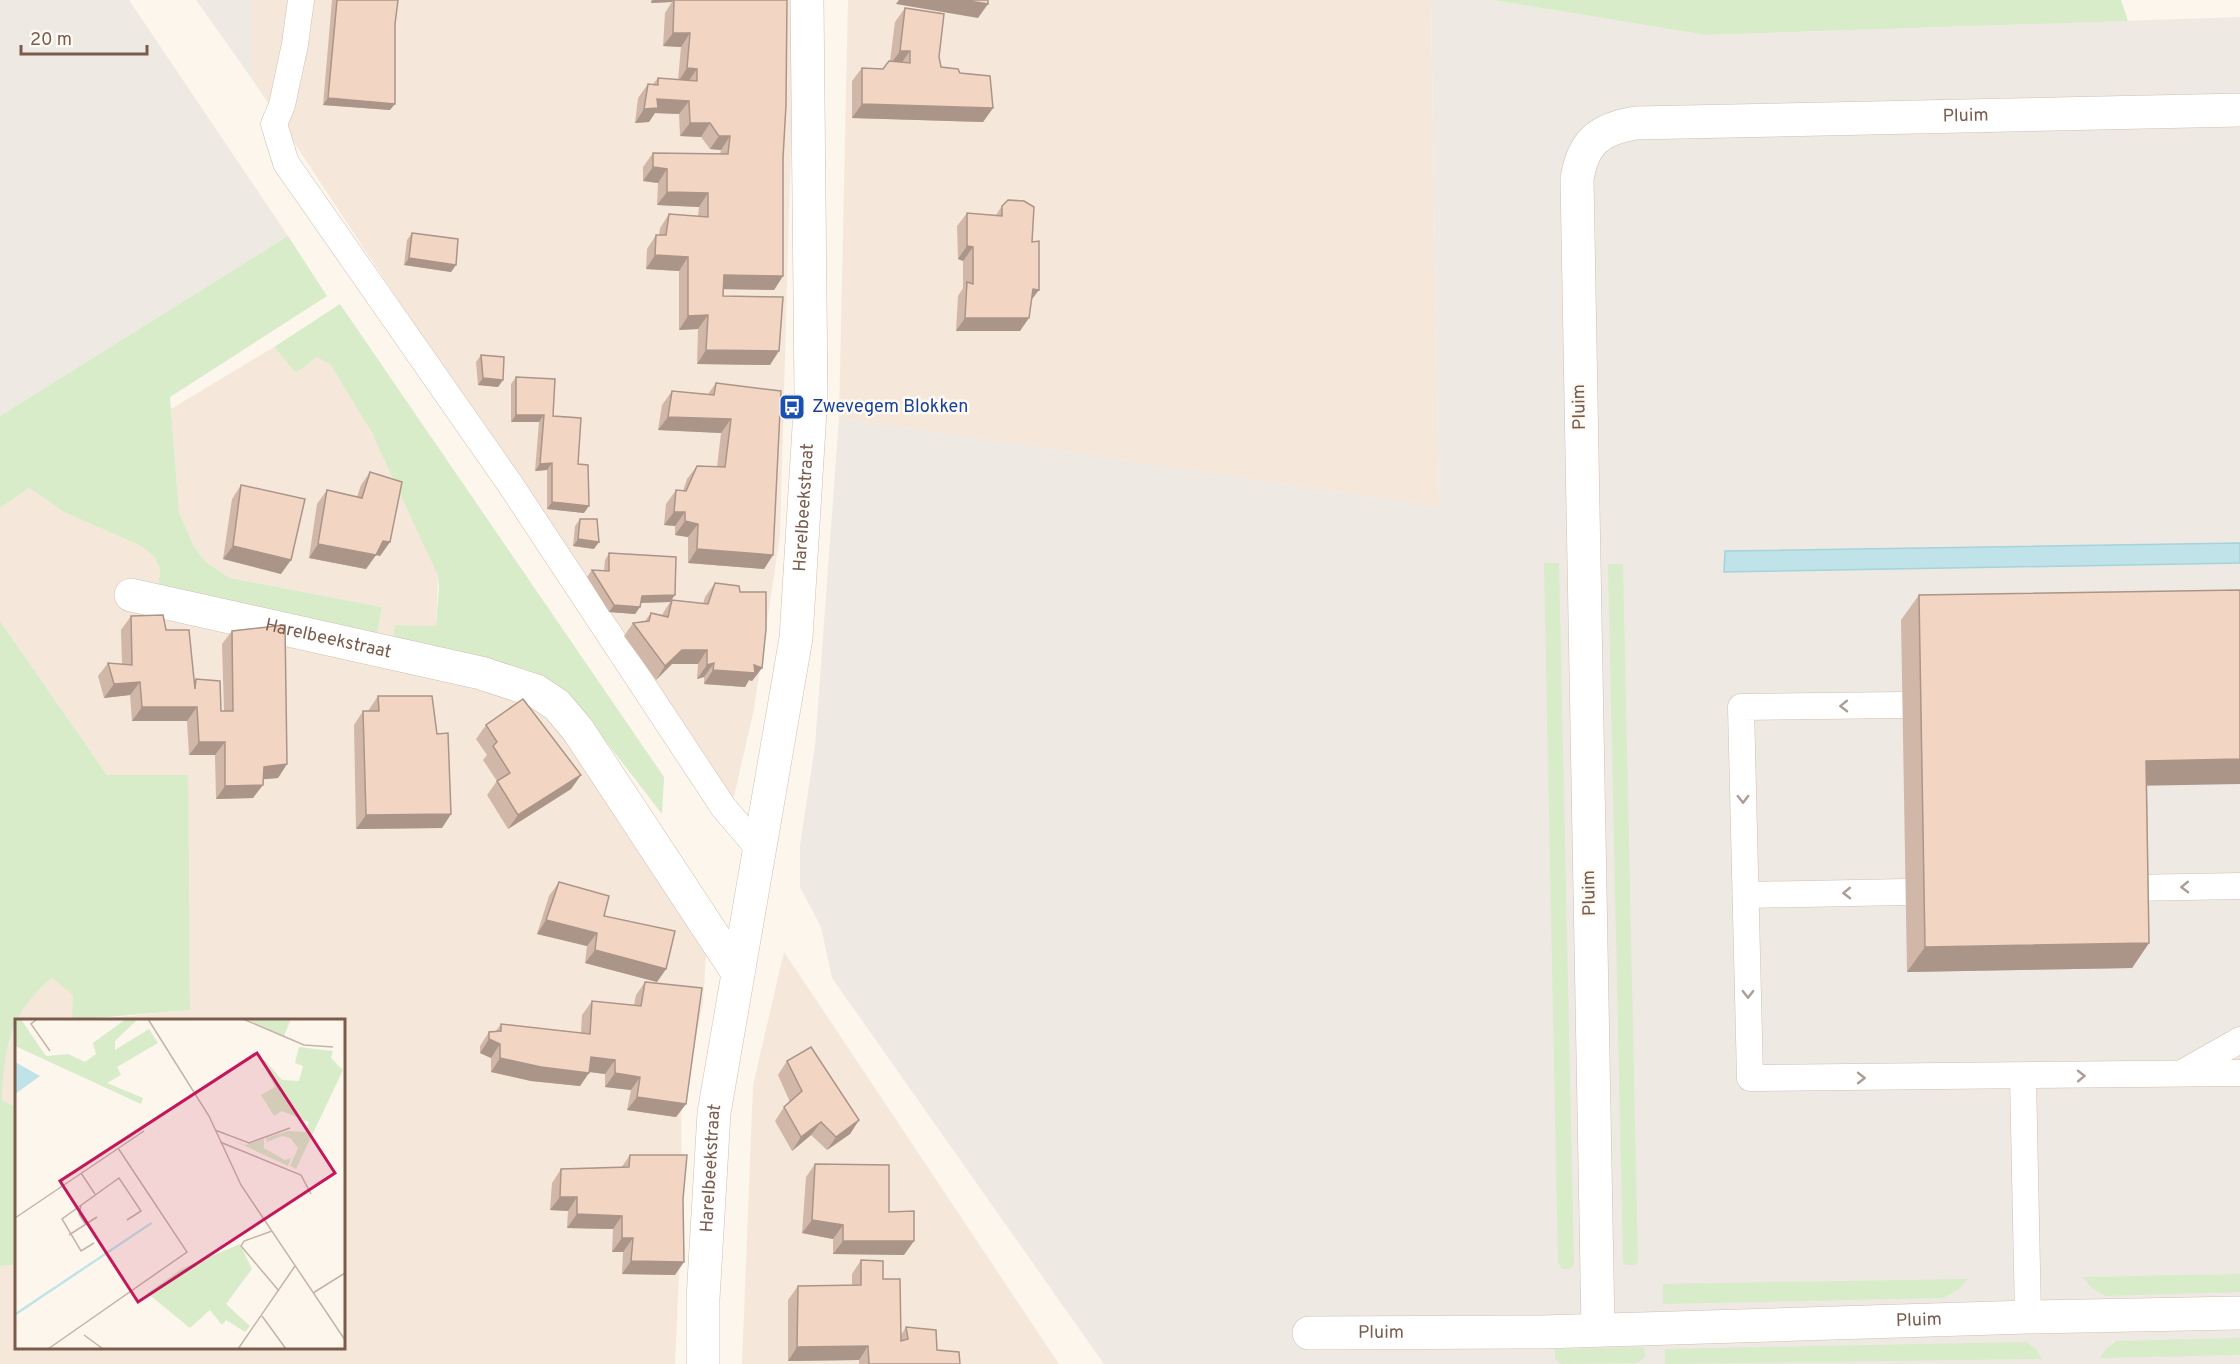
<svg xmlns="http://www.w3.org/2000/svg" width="2240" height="1364" font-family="Overpass,sans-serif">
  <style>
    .residential { fill: #f5e8da }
    .industrial { fill: #efe9e4 }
    .green { fill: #d8ecc9 }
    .water { fill: #bfe3e8; stroke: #a5d3da; stroke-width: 1.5 }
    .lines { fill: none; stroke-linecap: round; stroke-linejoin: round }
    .service-casing { stroke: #d1beb0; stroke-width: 27 }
    .minor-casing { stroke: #d1beb0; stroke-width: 34 }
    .tertiary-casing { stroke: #d1beb0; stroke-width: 34 }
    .service { stroke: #fff; stroke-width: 26 }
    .minor { stroke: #fff; stroke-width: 33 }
    .tertiary { stroke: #fff; stroke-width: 33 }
    .wall { fill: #d1b7a8 }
    .shaded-wall { fill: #aa9588 }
    .building { fill: #f3d5c3; stroke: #aa9588; stroke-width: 1.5 }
    .oneway { stroke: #af9d94 }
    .labels { text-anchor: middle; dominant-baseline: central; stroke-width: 5; stroke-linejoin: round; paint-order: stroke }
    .street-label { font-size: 18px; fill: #7a5c4d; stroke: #fffaf3 }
    .transit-label { font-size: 18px; fill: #164399; stroke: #fffaf3; text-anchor: start }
    .inset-road { fill: none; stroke: #c5b3a7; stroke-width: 1.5 }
    .view { fill: #c2185b; fill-opacity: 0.15; stroke: #c2185b; stroke-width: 3 }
    .inset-edge { fill: none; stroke: #7a5c4d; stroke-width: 3 }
  </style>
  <rect width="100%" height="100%" fill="#fdf6ec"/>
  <!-- residential -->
  <g class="residential">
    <polygon points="252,0 795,0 780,535 754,709 732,805 252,79"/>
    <polygon points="848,0 1431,0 1439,507 839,418"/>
    <polygon points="274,347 296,373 317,357 331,364 355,402 384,456 438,576 436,627 395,625 392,643 376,640 382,607 230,578 207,563 194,547 179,512 171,409"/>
    <polygon points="29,488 64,512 141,546 154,556 160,569 158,587 516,693 561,728 656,871 706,955 703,1003 681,1106 682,1210 675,1364 0,1364 0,1266 14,1265 16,1232 16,1348 344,1348 344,1020 87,1020 190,1010 187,775 107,775 0,621 0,508"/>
    <polygon points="784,952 1059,1364 742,1364 753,1085"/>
    <polygon points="52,978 74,995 72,1020 16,1020 16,1107 2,1100 3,1067 14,1023 32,996"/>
  </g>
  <!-- industrial -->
  <g class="industrial">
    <polygon points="0,0 129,0 288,236 0,416"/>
    <polygon points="196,0 252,0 252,79"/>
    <polygon points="1431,0 1492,0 1706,35 2240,17 2240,1364 1104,1364 832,978 821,927 800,887 800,845 815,746 839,418 1439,507"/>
  </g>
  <!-- green -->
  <g class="green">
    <polygon points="1492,0 2121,0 2128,21 1706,35"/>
    <polygon points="288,236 327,296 170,397 179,512 194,547 207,563 230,578 382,607 376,640 158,587 160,569 154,556 141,546 64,512 29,488 0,508 0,416"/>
    <polygon points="340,304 664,777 662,814 570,695 525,669 392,643 395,625 436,626 439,587 438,576 372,433 331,365 317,357 296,373 274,347"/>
    <polygon points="1544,563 1559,563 1574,1264 1570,1269 1562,1269 1558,1262"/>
    <polygon points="1608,564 1623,564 1638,1262 1634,1265 1626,1265 1623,1262"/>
    <path d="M0,621l107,154h81l2,235 -118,10 1,-25 -21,-17c-42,34 -48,70 -50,122l14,7v125l-2,33 -14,1z"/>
    <polygon points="2240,1274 2240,1292 2106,1296 2092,1288 2083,1277"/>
    <polygon points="1968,1279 1958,1290 1943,1298 1663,1304 1663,1284"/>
    <polygon points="2240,1338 2240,1355 2100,1358 2107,1348 2117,1341"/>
    <polygon points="2026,1342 2036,1349 2042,1359 1665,1364 1665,1349"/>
    <polygon points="1644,1347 1645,1358 1637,1363 1562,1364 1555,1359 1555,1349"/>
  </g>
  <!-- water -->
  <polygon class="water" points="2240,543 2240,563 1724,572 1725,551"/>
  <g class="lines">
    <!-- service casing -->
    <g class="service-casing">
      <g id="service">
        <polyline points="301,0 295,44 282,105 274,124 286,163 510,484 724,808 759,849"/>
        <polyline points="1903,705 1741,707 1750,1078 2240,1073"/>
        <polyline points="2130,888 2240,886"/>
        <polyline points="1746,895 1906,892"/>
        <polyline points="2182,1073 2240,1040"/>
        <polyline points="2023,1077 2028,1317"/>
      </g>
    </g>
    <!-- minor casing -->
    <g class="minor-casing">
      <g id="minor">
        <path id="s1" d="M131,595l350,78 55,18 21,14 21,25 160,243"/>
        <path id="s2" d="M1598,1329l-21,-1150c6,-37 22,-50 59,-56l604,-13"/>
        <path id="s3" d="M1309,1333l233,-1 486,-15 212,-4"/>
      </g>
    </g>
    <!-- tertiary casing -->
    <g class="tertiary-casing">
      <g id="tertiary">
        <path id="s4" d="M703,1364v-65l11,-186 82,-475 15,-243 -4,-395"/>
      </g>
    </g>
    <!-- service -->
    <use href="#service" class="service"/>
    <!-- minor -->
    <use href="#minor" class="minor"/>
    <!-- tertiary -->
    <use href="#tertiary" class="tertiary"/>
  </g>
  <!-- wall -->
  <g class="wall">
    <polygon points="332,0 398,0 395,24 390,110 323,105"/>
    <polygon points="651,0 787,0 783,158 783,276 774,290 724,289 723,296 770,365 697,364 698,329 679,330 679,271 646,269 647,249 656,235 659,235 660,228 669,214 698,216 699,207 657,205 658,183 643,181 643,167 653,153 720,154 721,150 710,149 701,137 680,136 679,114 655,113 649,122 635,123 638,98 648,84 653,84 658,78 678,80 681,47 663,46 665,13 672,2 651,3"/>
    <polygon points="905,8 939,57 941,67 960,73 993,108 983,122 852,118 852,81 862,68 883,69 890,61 895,22"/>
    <polygon points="1002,206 1032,242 1032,299 1020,331 956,331 958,296 963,288 963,261 958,259 957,226 967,213 996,215"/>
    <polygon points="412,233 456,265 451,272 404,265 407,240"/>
    <polygon points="481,355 503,380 498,387 478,385 476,362"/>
    <polygon points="516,377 553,416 578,464 584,513 547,509 547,470 535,471 539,422 511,422 511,384"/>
    <polygon points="716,383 781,391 773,555 764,569 688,563 688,537 675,535 675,526 664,525 666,504 676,490 683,491 687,479 697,466 717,467 721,433 658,430 662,405 672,391 708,394"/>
    <polygon points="370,472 390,542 380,556 376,555 366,569 309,558 317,504 327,490 357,497 361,485"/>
    <polygon points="241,485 281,574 223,559 232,499"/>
    <polygon points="580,519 594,549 573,546 575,526"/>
    <polygon points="609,553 672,600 703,604 705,597 715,583 740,592 762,668 752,681 749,680 745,687 704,684 704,677 697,679 698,664 672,664 656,680 624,636 633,623 645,621 651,613 662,615 670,602 641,603 640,607 635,614 609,612 587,577 592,570 604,570 605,560"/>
    <polygon points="1919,595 2147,786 2149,943 2132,968 1907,972 1901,620"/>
    <polygon points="131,616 166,630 194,681 196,679 221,711 224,711 222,644 232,631 287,764 278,778 263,779 253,798 216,799 215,755 189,755 187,721 132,721 130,695 104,698 98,676 108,663 122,664 121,630"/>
    <polygon points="378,696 437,734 451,814 442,828 356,829 354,725 363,711 368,711"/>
    <polygon points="486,725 581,775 571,789 508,829 487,795 497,781 483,760 487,755 476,739"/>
    <polygon points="559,882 604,916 666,969 657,982 585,963 587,946 537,934 549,896"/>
    <polygon points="645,982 686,1104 676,1117 627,1110 631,1090 605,1087 605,1074 589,1072 580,1086 531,1081 491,1072 491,1058 480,1053 480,1046 489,1032 496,1031 501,1024 581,1033 582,1015 592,1001 634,1005 636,995"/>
    <polygon points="787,1061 859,1120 850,1134 827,1150 811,1135 792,1151 775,1121 784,1107 790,1102 778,1075"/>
    <polygon points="630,1155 675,1275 622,1274 623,1252 612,1252 613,1229 567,1228 568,1211 550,1210 552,1183 561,1169 621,1168"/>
    <polygon points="815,1164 889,1212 904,1255 833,1254 833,1239 802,1233 806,1177"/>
    <polygon points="861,1260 883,1279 901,1335 906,1327 937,1350 960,1364 859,1364 859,1360 788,1361 788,1300 798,1286 852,1285 852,1274"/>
  </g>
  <!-- shaded-wall -->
  <g class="shaded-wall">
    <polygon points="653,0 674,0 672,2 651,3"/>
    <polygon points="899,0 963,0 988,4 978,18 896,4"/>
    <polygon points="673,33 690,33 681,47 663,46"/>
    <polygon points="900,51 910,51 900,65 890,65"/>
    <polygon points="687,68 697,69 688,82 678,82"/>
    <polygon points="328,98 395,104 390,110 323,105"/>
    <polygon points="657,99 689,101 679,114 655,113 649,122 635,123 644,109"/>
    <polygon points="862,104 993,108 983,122 852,118"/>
    <polygon points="690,123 710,123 701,137 680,136"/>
    <polygon points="719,136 730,136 721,150 710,149"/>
    <polygon points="653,167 667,169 658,183 643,181"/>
    <polygon points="667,192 708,193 699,207 657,205"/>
    <polygon points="967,246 973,247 963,261 958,259"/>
    <polygon points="655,255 688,257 679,271 646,269"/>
    <polygon points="409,258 456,265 451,272 404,265"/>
    <polygon points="724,275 783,276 774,290 715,289"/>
    <polygon points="1033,289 1039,290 1029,303"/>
    <polygon points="708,315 698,329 679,330 688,316"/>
    <polygon points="965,318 1029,318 1020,331 956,331"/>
    <polygon points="706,350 779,351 770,365 697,364"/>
    <polygon points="483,378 503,380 498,387 478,385"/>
    <polygon points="516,415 544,415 539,422 511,422"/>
    <polygon points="668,417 731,419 721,433 658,430"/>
    <polygon points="552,463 547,470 535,471 540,464"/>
    <polygon points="552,502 589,506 584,513 547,509"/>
    <polygon points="674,512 685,512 675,526 664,525"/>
    <polygon points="685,521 698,524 688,537 675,535"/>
    <polygon points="578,539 599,542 594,549 573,546"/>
    <polygon points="383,541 390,542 380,556 373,554"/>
    <polygon points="318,544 376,555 366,569 309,558"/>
    <polygon points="233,546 291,560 281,574 223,559"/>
    <polygon points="697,549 773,555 764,569 688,563"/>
    <polygon points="675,595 670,602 637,603 642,596"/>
    <polygon points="614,605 640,607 635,614 609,612"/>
    <polygon points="682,650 707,650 698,664 672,664 656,680 665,666"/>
    <polygon points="714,663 704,677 697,679 707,665"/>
    <polygon points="754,665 762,668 752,681 749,680 745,687 704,684 713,670"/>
    <polygon points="140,682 130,695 104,698 114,684"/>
    <polygon points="142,707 197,707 187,721 132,721"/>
    <polygon points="199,742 225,742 215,755 189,755"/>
    <polygon points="2240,759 2240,784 2128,786 2146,761"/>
    <polygon points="287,764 278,778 255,780 264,767"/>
    <polygon points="581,775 571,789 508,829 518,815"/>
    <polygon points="263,785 253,798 216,799 225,786"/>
    <polygon points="451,814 442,828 356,829 366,815"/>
    <polygon points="546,920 597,933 587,946 537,934"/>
    <polygon points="2149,943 2132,968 1907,972 1925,947"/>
    <polygon points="595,950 666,969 657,982 585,963"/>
    <polygon points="489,1039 500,1044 491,1058 480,1053"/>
    <polygon points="591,1057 615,1060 605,1074 582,1071"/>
    <polygon points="500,1058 589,1073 580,1086 531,1081 491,1072"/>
    <polygon points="615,1073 640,1077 631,1090 605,1087"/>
    <polygon points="637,1097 686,1104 676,1117 627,1110"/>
    <polygon points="859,1120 850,1134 827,1150 836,1137"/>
    <polygon points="821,1122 811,1135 792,1151 801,1137"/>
    <polygon points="560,1197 577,1197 568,1211 550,1210"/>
    <polygon points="577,1214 622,1216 613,1229 567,1228"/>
    <polygon points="812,1220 843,1225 833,1239 802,1233"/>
    <polygon points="622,1238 633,1238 623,1252 612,1252"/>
    <polygon points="843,1241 914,1241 904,1255 833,1254"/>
    <polygon points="631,1261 684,1262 675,1275 622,1274"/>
    <polygon points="868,1346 859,1360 788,1361 797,1347"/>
  </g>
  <!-- building -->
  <g class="building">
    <polygon points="337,0 398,0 395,24 395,104 328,98"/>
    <polygon points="674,0 787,0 786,105 783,158 783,276 724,275 723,296 783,297 779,351 706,350 708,315 688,316 688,257 655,255 656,235 666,235 669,214 708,217 708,193 667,192 667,169 653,167 653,153 728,154 730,136 719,136 710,123 690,123 689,101 657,99 658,108 644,109 648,84 658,85 658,78 697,81 697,69 687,68 690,33 673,33"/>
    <polygon points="963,0 988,0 988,4"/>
    <polygon points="905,8 944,14 939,57 941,67 958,69 960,73 990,76 993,108 862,104 862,68 883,69 889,61 910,63 910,51 900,51"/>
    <polygon points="1008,200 1024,201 1034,207 1032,242 1039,241 1039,290 1033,289 1029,318 965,318 967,282 973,284 973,247 967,246 967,213 1002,216 1002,206"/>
    <polygon points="412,233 458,239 456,265 409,258"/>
    <polygon points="481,355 504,357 503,380 483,378"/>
    <polygon points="516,377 555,379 553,416 581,418 578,464 588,465 589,506 552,502 552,463 540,464 544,415 516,415"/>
    <polygon points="716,383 781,391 773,555 697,549 698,524 685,521 685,512 674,512 676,490 686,491 697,466 725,467 731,419 668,417 672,391 714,395"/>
    <polygon points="370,472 402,482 390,542 383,541 376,555 318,544 327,490 362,498"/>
    <polygon points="241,485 305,499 291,560 233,546"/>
    <polygon points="580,519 597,519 599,542 578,539"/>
    <polygon points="609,553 676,557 675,595 642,596 640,607 614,605 592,570 609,571"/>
    <polygon points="715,583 739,586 740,592 766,592 766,629 762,668 754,665 755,673 713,670 714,663 707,665 707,650 682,650 665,666 633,623 649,621 651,613 668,617 672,600 708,604"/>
    <polygon points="2240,590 2240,759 2146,761 2149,943 1925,947 1919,595"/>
    <polygon points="163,615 166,630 189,630 195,689 196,679 220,681 221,711 233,711 232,631 285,625 287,764 264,767 263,785 225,786 225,742 199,742 197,707 142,707 140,682 114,684 108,663 132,665 131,616"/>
    <polygon points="378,696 432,696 437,734 448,733 451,814 366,815 363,711 379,711"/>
    <polygon points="523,699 581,775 518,815 497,781 510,773 493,746 497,742 486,725"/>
    <polygon points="559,882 609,896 604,916 675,931 666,969 595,950 597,933 546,920"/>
    <polygon points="645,982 702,988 686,1104 637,1097 640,1077 615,1073 615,1060 591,1057 589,1073 541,1067 500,1058 500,1044 489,1039 489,1032 501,1031 501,1024 590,1034 592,1001 641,1006"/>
    <polygon points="811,1047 859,1120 836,1137 821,1122 801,1137 784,1107 802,1091 787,1061"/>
    <polygon points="630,1155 687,1155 683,1199 684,1262 631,1261 633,1238 622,1238 622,1216 577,1214 577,1197 560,1197 561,1169 629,1167"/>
    <polygon points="815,1164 889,1165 889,1212 914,1211 914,1241 843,1241 843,1225 812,1220"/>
    <polygon points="861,1260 883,1261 883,1279 900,1279 901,1341 908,1339 906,1327 936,1330 937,1350 959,1352 960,1364 869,1364 868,1346 797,1347 798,1286 861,1285"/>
  </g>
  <!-- one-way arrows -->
  <defs><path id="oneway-chevron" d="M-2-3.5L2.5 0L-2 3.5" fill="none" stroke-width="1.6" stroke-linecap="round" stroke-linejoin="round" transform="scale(1.5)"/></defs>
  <g class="oneway">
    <use href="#oneway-chevron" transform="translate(1844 706) rotate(179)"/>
    <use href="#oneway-chevron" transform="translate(1743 799) rotate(89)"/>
    <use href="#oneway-chevron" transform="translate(2185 887) rotate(179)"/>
    <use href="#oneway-chevron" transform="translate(1847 893) rotate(179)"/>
    <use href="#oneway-chevron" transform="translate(1748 994) rotate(89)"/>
    <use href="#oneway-chevron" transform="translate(2081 1076) rotate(-1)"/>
    <use href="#oneway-chevron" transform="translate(1861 1078)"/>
  </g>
  <!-- icons -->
  <defs>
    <g id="bus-square" transform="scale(1.35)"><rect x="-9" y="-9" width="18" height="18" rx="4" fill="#1a4fb4" stroke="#fffaf3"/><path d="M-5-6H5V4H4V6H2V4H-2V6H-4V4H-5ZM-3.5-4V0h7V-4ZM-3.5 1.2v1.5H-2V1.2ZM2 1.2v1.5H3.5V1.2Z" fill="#fff"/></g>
  </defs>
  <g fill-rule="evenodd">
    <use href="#bus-square" x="792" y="407"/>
  </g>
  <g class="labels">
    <!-- street labels -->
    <g class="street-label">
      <text stroke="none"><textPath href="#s2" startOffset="1569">Pluim</textPath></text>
      <text transform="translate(1580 407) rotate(-91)">Pluim</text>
      <text stroke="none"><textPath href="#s4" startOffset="864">Harelbeekstraat</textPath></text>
      <text stroke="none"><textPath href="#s1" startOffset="202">Harelbeekstraat</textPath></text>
      <text transform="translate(1590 893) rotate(-91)">Pluim</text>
      <text stroke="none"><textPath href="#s4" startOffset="196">Harelbeekstraat</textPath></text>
      <text stroke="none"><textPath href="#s3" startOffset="610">Pluim</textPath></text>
      <text stroke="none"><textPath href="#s3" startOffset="72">Pluim</textPath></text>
    </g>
    <!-- transit labels -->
    <g class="transit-label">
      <text x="812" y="407">Zwevegem Blokken</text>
    </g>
  </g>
  <!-- overview -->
  <g transform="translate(15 1019)">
    <rect width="330" height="330" fill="#fdf6ec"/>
    <path d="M1,0h8l-2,2 24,35 22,-2 17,8 11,-8 -3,-11 33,-24h12l-23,22v9l34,-21 9,14 -41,24 4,8 -14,8 36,15 -2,6 -126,-58zM231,0h45l-7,17zM284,28l34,4 -2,7 12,12 -47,99 -6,-3 8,-18 -8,-10 -8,-2 -15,6 -1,-4 22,-7 17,1 4,-10 -27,-11 -8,5 -13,-21 14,-8 -13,-24 3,-3 17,20 17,1 4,-15 -8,-3zM215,120l15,6 19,-6v9l21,12 6,-2 -3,8zM225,225l12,25 -26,35 24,22 -5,6 -19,-12 -4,5 -12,-15 -20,18 -43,-35 36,-25z" fill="#d8ecc9"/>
    <path d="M0,43l25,14 -25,18zM136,203l1,2 -137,92v-3z" fill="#bfe3e8"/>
    <path class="inset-road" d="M22,0l-6,5 19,27M133,0l61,97 32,69 104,155M228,0l61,26 29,2M200,111l34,13 41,-15M205,123l81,33 10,19M66,154l14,21M66,187l-2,8 7,11M0,199l129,-87M257,212l-28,10 -3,5 38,45M54,216l28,-18M79,224l-13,8 -19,-32 57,-41 22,33 -14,9M298,274l32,-20M247,297l24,33M69,316l19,14M33,330l139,-97 -69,-104M223,330l57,-83"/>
    <path class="view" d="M242,34l78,120 -197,129 -78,-121z"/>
    <rect width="330" height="330" class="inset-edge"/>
  </g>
  <!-- scale -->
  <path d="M21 45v9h126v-9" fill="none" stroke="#7a5c4d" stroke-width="3"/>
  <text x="30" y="45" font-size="18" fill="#7a5c4d" stroke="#fffaf3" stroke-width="4.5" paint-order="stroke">20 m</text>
</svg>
